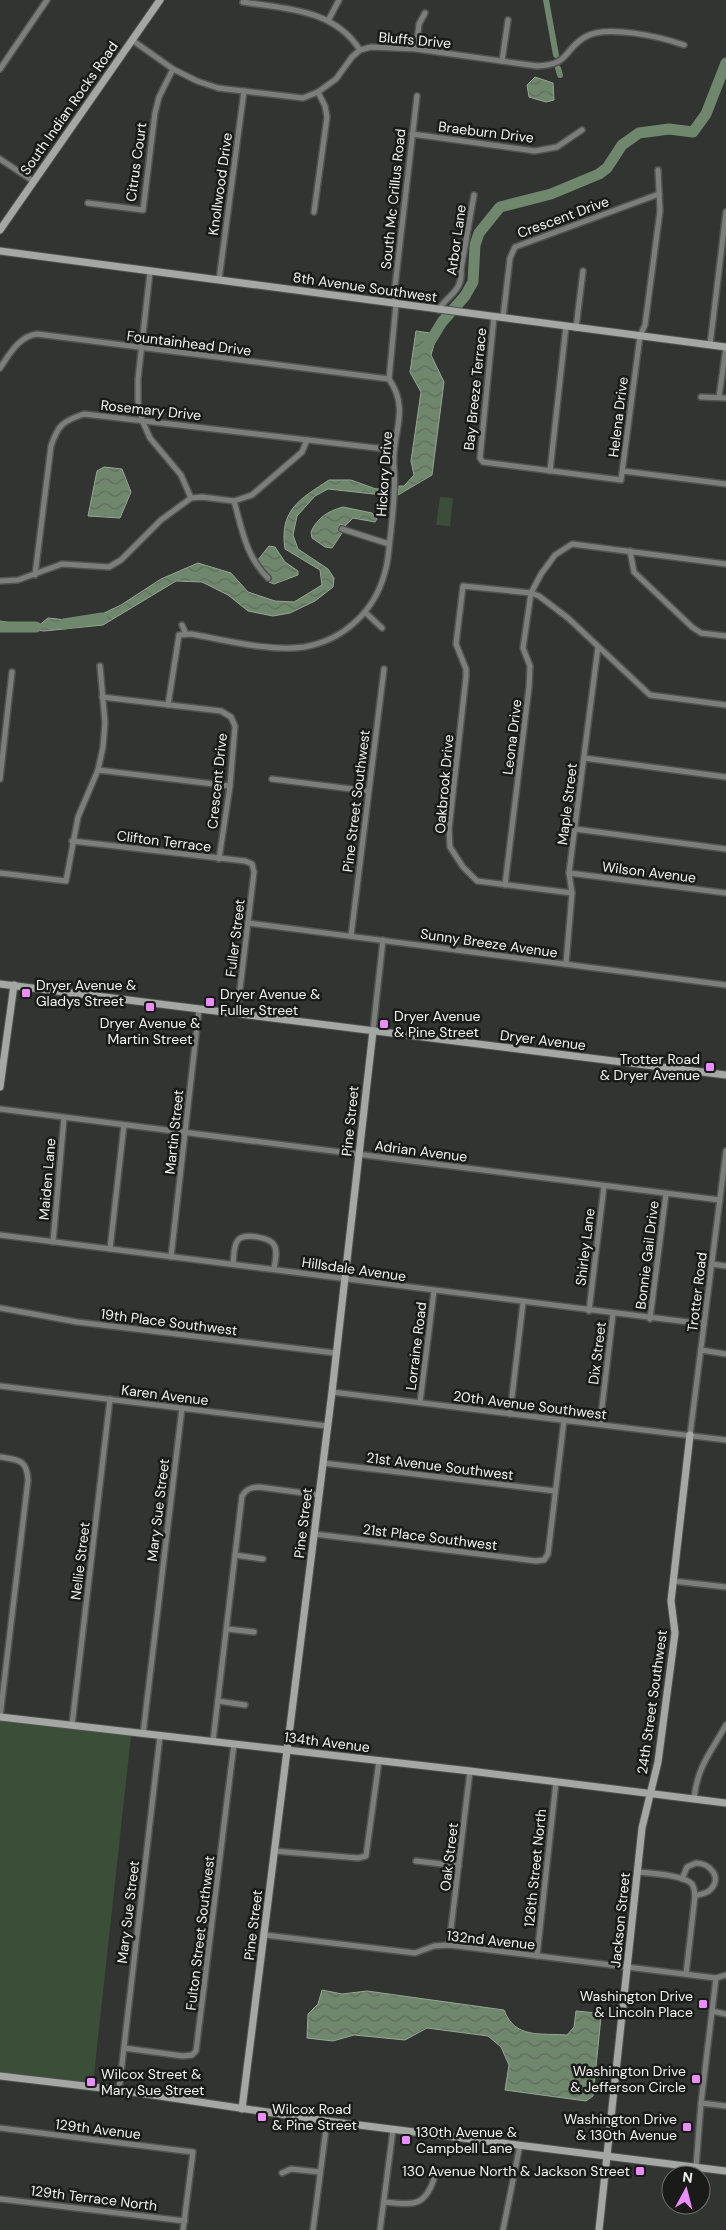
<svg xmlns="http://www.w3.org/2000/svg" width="726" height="2230" font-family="'DM Sans',sans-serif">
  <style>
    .green { fill: #3a4e38 }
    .water { fill: url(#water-waves); stroke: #96a794 }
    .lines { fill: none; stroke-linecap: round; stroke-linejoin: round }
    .canal { stroke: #6f876c; stroke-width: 6 }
    .river { stroke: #6f876c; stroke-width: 11 }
    .street-casing { stroke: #50534f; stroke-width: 8 }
    .secondary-casing { stroke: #50534f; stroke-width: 9 }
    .street { stroke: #7c7e7b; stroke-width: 5 }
    .secondary { stroke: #a4a7a4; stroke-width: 7 }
    .poi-dot { fill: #eb8dfc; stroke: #1a1b19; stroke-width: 2 }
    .labels { text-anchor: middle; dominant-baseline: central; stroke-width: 5; stroke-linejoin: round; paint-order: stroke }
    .street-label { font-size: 14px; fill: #f0f3f0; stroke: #1a1b19 }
    .poi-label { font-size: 14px; fill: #f0f3f0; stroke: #1a1b19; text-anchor: start }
  </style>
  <defs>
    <pattern id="water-waves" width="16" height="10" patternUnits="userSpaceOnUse" patternTransform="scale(1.25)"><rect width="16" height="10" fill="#6f876c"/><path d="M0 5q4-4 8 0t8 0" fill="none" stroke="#5f6e5e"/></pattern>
  </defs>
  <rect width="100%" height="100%" fill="#313430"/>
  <!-- green -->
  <g class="green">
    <polygon points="440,497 453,498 450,526 436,525"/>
    <polygon points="0,1720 131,1736 93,2084 0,2072"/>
  </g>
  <!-- water -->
  <g class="water">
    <polygon points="535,77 553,83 554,100 546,102 529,97 527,85"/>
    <polygon points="416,331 437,334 431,355 444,382 432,475 398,495 399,486 404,486 414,475 411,461 421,392 410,372"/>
    <polygon points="104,467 122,469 131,492 120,518 88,516 97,471"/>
    <path d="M329,480h22l25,9 17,-2 -1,9 -64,-7 -13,7 -18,20 -4,19 5,14 30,20 6,9 -1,9 -18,14 -25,12 -17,3 -25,-5 -20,-16 -26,-13 -26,-1 -73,44 -59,6 -32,-4h-12v-6l37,6 11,-9 37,4 36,-17 40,-26 37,-16 33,10 17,19 27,9 19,1 28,-17 -2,-15 -35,-21c-6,-39 15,-50 44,-69z"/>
    <path d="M343,507l29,6 5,6 -2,3 -22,-4 -8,8 -5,-2 -2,7 4,2 -10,15 -7,-1 -13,-9 -1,-6c6,-14 17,-21 32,-25z"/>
    <polygon points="269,546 275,547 285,562 298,571 298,575 274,584 269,582 272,577 257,561"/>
    <path d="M322,1990l20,4 25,-3 137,19c11,29 36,23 63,25l7,-8 2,-16 21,2 4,4 -8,79 -7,5 -81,-11 4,-25 -8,-18 -13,-11 -61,-8 -22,12 -51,-5 -21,6 -26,-3 1,-24 10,-10z"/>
  </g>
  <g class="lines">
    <!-- canal -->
    <g class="canal">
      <polyline points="546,0 556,55"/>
      <polyline points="558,68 560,75"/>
    </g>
    <!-- river -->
    <g class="river">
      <polyline points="428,345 442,322 465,296 473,282 475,245 479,233 500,207 551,194 599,174 607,168 622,145 639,133 669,129 693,132 706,114 726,63"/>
      <polyline points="64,624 102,618"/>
      <polyline points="0,627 36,627"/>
    </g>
    <!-- street casing -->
    <g class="street-casing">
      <g id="street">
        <path d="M243,2c44,7 91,7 117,48"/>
        <polyline points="329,19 339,0"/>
        <path d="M132,40l41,29 24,12 21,7 85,10 15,-6 18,-13 16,-22 8,-7 11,-3 45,2 121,17c33,-1 26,-16 48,-29 21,-13 76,0 99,8"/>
        <polyline points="416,49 419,24 425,13"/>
        <polyline points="502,61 508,20"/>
        <polyline points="0,69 47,0"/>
        <polyline points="412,134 535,151 557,147 582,130"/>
        <polyline points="0,159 33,181"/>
        <polyline points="88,203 143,210 155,113 159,97 173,69"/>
        <polyline points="314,212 327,117 325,106 318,92"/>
        <polyline points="150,272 138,379 138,401 142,420 150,438 181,475 191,498"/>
        <polyline points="219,280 244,91"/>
        <path d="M438,310c12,-17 25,-19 23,-41l13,-74"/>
        <polyline points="494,317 480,458 483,462 621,480 640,336 645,325 660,211 658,170"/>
        <polyline points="503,318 510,258 515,247 659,194"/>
        <polyline points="576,328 583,271"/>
        <polyline points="710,345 726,212"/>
        <path d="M0,368c9,-13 19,-32 37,-34l352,45"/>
        <polyline points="701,397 726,398"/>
        <polyline points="719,397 726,347"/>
        <polyline points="550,471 566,326"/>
        <polyline points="623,471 726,484"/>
        <path d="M234,501c8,28 12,56 34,77"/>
        <polyline points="342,529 389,544"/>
        <polyline points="630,551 634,572 692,627 701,633 726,636"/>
        <path d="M35,575l16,-129c7,-21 12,-25 33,-32l310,36"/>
        <polyline points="0,581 18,580 62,564 109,567 121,560 161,520 191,498 202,497 234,501 252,495 302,452 307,440"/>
        <polyline points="366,613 382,628"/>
        <polyline points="182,625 186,634"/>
        <polyline points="102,697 221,711 231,717 235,726 230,786 219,859"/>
        <path d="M168,705l11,-70 12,-1c34,6 79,18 113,13 40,-7 71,-36 81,-75 4,-13 4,-28 6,-41 2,-23 5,-42 3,-64 -3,-34 17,-56 -5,-88l7,-75 -2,-9 23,-199"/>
        <polyline points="584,758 726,777"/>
        <polyline points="98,770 230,786"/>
        <polyline points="0,779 12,672"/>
        <polyline points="272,779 368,791"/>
        <polyline points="575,829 726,849"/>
        <polyline points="72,841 245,861 252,864 254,872 237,1014"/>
        <polyline points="0,873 66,881 78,817 98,770 103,747 105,723 100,666"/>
        <polyline points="569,873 726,893"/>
        <polyline points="505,885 529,687 530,666 523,648 531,593 541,574 555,555 572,544 726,564"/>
        <polyline points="572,893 477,881 463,867 450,847 449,829 466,677 466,669 456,644 463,586 531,593 539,596 568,618 650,695 726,705"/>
        <polyline points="248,923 726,985"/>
        <polyline points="351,936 384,669"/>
        <polyline points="566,964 572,893 569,873 598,647"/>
        <polyline points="373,1031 383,940"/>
        <polyline points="0,1109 720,1200"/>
        <polyline points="0,1235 704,1324"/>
        <polyline points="53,1242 64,1118"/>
        <polyline points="110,1249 124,1125"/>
        <polyline points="171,1257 199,1009"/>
        <path d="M233,1264c1,-7 0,-18 5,-24 6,-7 32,-3 36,5 4,6 1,17 0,24"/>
        <polyline points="712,1264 726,1266"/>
        <polyline points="0,1308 77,1322 335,1353"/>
        <polyline points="589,1311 604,1186"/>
        <polyline points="650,1319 666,1194"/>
        <polyline points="701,1350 726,1354"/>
        <polyline points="0,1386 327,1426"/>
        <polyline points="332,1392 726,1440"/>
        <polyline points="420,1402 434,1291"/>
        <polyline points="510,1414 523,1303"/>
        <polyline points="600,1424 613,1314"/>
        <polyline points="690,1435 726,1151"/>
        <path d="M0,1457c18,3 27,2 28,23l-28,237"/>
        <polyline points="323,1463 555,1491"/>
        <polyline points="314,1534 536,1561 544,1560 548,1554 564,1420"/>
        <polyline points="235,1555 263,1559"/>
        <polyline points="673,1581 726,1587"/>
        <polyline points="227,1629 254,1632"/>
        <polyline points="218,1701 245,1705"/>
        <polyline points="72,1725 110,1399"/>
        <polyline points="143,1734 182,1408"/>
        <path d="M213,1741l29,-245c4,-7 9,-9 17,-9l60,8"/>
        <path d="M694,1799c3,-32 17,-47 32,-74"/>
        <polyline points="274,1851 358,1858 366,1856 379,1761"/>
        <polyline points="416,1861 459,1866"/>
        <path d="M638,1872c12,1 46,3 54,12 3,4 2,7 3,12l-9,78"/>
        <path d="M682,1879l5,-12 9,-4c14,0 27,15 14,27 -4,4 -10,4 -15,6"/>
        <polyline points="265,1935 415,1953 434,1946 449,1945 716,1978"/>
        <polyline points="449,1945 470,1771"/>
        <polyline points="537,1956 556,1782"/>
        <polyline points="712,2011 726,2014"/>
        <polyline points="124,2048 183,2056 192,2055 196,2051 234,1744"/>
        <polyline points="119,2090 160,1736"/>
        <polyline points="701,2103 726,2106"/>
        <polyline points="0,2128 193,2152 183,2230"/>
        <polyline points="696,2167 701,2103 716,1978 726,1975"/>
        <polyline points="282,2173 291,2169 320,2172"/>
        <polyline points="0,2199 185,2221"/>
        <path d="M384,2202c27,2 40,7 50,-23"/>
        <polyline points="313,2230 327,2121"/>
        <polyline points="380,2230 393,2130"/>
        <polyline points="503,2230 520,2145"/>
      </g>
    </g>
    <!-- secondary casing -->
    <g class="secondary-casing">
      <g id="secondary">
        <polyline points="0,230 160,0"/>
        <polyline points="0,251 726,347"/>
        <polyline points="0,984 726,1075"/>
        <polyline points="0,1087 14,985"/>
        <polyline points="0,1717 470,1771 726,1803"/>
        <polyline points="0,2076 119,2090 327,2121 726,2171"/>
        <polyline points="242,2109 332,1392 373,1031"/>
        <polyline points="599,2230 642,1828 658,1762 675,1633 671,1601 690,1435"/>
      </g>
    </g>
    <!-- street -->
    <use href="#street" class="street"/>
    <!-- secondary -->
    <use href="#secondary" class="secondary"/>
  </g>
  <!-- markers -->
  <g class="poi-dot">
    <rect x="21" y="988" width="10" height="10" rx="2.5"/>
    <rect x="205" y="997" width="10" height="10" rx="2.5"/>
    <rect x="145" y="1002" width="10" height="10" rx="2.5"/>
    <rect x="379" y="1019" width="10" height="10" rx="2.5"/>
    <rect x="705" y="1062" width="10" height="10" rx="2.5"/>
    <rect x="698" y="1999" width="10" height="10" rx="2.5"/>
    <rect x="691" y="2074" width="10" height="10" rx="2.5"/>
    <rect x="86" y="2077" width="10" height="10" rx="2.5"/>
    <rect x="257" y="2112" width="10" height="10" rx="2.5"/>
    <rect x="682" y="2122" width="10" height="10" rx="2.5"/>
    <rect x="401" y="2135" width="10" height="10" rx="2.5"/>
    <rect x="635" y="2166" width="10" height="10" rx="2.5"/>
  </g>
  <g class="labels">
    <!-- street labels -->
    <g class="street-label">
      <text transform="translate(415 40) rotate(5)">Bluffs Drive</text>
      <text transform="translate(69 108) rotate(-55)">South Indian Rocks Road</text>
      <text transform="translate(486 132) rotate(7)">Braeburn Drive</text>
      <text transform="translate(136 162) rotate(-82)">Citrus Court</text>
      <text transform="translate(220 184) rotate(-82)">Knollwood Drive</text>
      <text transform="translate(393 199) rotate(-84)">South Mc Crillus Road</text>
      <text transform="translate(563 217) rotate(-20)">Crescent Drive</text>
      <text transform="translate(456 240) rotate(-82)">Arbor Lane</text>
      <text transform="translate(365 287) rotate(8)">8th Avenue Southwest</text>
      <text transform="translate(189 343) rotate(7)">Fountainhead Drive</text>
      <text transform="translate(475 389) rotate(-84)">Bay Breeze Terrace</text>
      <text transform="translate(151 410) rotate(6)">Rosemary Drive</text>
      <text transform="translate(618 417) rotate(-83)">Helena Drive</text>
      <text transform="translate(384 474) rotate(-86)">Hickory Drive</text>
      <text transform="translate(512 737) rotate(-83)">Leona Drive</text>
      <text transform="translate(217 781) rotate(-84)">Crescent Drive</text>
      <text transform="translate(444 784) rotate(-85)">Oakbrook Drive</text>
      <text transform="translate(356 801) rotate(-83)">Pine Street Southwest</text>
      <text transform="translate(567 804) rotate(-83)">Maple Street</text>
      <text transform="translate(164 841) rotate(7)">Clifton Terrace</text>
      <text transform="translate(649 872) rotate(7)">Wilson Avenue</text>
      <text transform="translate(235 938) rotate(-83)">Fuller Street</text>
      <text transform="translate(489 943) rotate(8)">Sunny Breeze Avenue</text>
      <text transform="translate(543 1040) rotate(7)">Dryer Avenue</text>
      <text transform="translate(350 1121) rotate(-84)">Pine Street</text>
      <text transform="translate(174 1132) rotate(-84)">Martin Street</text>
      <text transform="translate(421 1151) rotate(7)">Adrian Avenue</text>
      <text transform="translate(47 1179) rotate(-85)">Maiden Lane</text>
      <text transform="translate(585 1247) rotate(-83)">Shirley Lane</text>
      <text transform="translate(647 1255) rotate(-83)">Bonnie Gail Drive</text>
      <text transform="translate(354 1269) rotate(8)">Hillsdale Avenue</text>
      <text transform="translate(697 1292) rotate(-83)">Trotter Road</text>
      <text transform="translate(169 1322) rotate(7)">19th Place Southwest</text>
      <text transform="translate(416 1346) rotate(-83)">Lorraine Road</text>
      <text transform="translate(597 1353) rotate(-83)">Dix Street</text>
      <text transform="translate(165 1395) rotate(7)">Karen Avenue</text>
      <text transform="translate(530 1405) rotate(7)">20th Avenue Southwest</text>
      <text transform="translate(440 1466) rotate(7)">21st Avenue Southwest</text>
      <text transform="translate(158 1510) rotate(-83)">Mary Sue Street</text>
      <text transform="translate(303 1523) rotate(-83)">Pine Street</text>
      <text transform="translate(430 1537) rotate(7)">21st Place Southwest</text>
      <text transform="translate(80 1561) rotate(-83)">Nellie Street</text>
      <text transform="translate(652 1702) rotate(-82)">24th Street Southwest</text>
      <text transform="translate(327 1742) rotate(7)">134th Avenue</text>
      <text transform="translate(449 1857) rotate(-83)">Oak Street</text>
      <text transform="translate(535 1868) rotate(-84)">126th Street North</text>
      <text transform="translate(128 1912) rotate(-83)">Mary Sue Street</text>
      <text transform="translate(620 1920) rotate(-84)">Jackson Street</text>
      <text transform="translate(253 1925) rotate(-83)">Pine Street</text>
      <text transform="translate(200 1933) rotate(-83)">Fulton Street Southwest</text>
      <text transform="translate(491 1940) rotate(6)">132nd Avenue</text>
      <text transform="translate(98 2129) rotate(7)">129th Avenue</text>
      <text transform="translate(94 2198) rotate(7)">129th Terrace North</text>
    </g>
    <!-- poi labels -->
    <g class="poi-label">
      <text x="36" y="985">Dryer Avenue &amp;<tspan x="36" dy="16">Gladys Street</tspan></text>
      <text x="220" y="994">Dryer Avenue &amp;<tspan x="220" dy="16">Fuller Street</tspan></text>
      <text x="394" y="1016">Dryer Avenue<tspan x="394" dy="16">&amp; Pine Street</tspan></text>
      <text x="150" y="1023" text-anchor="middle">Dryer Avenue &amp;<tspan x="150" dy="16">Martin Street</tspan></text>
      <text x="700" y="1059" text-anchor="end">Trotter Road<tspan x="700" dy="16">&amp; Dryer Avenue</tspan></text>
      <text x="693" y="1996" text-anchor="end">Washington Drive<tspan x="693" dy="16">&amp; Lincoln Place</tspan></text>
      <text x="686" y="2071" text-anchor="end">Washington Drive<tspan x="686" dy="16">&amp; Jefferson Circle</tspan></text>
      <text x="101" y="2074">Wilcox Street &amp;<tspan x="101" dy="16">Mary Sue Street</tspan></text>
      <text x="272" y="2109">Wilcox Road<tspan x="272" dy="16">&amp; Pine Street</tspan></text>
      <text x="677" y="2119" text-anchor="end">Washington Drive<tspan x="677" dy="16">&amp; 130th Avenue</tspan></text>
      <text x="416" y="2132">130th Avenue &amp;<tspan x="416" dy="16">Campbell Lane</tspan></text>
      <text x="630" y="2171" text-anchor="end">130 Avenue North &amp; Jackson Street</text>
    </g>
  </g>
  <!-- north arrow -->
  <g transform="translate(686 2190) rotate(7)"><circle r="24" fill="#1a1b19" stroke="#70716f"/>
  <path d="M0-4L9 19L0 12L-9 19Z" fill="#eb8dfc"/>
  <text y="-8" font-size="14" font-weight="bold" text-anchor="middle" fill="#f0f3f0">N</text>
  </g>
</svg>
